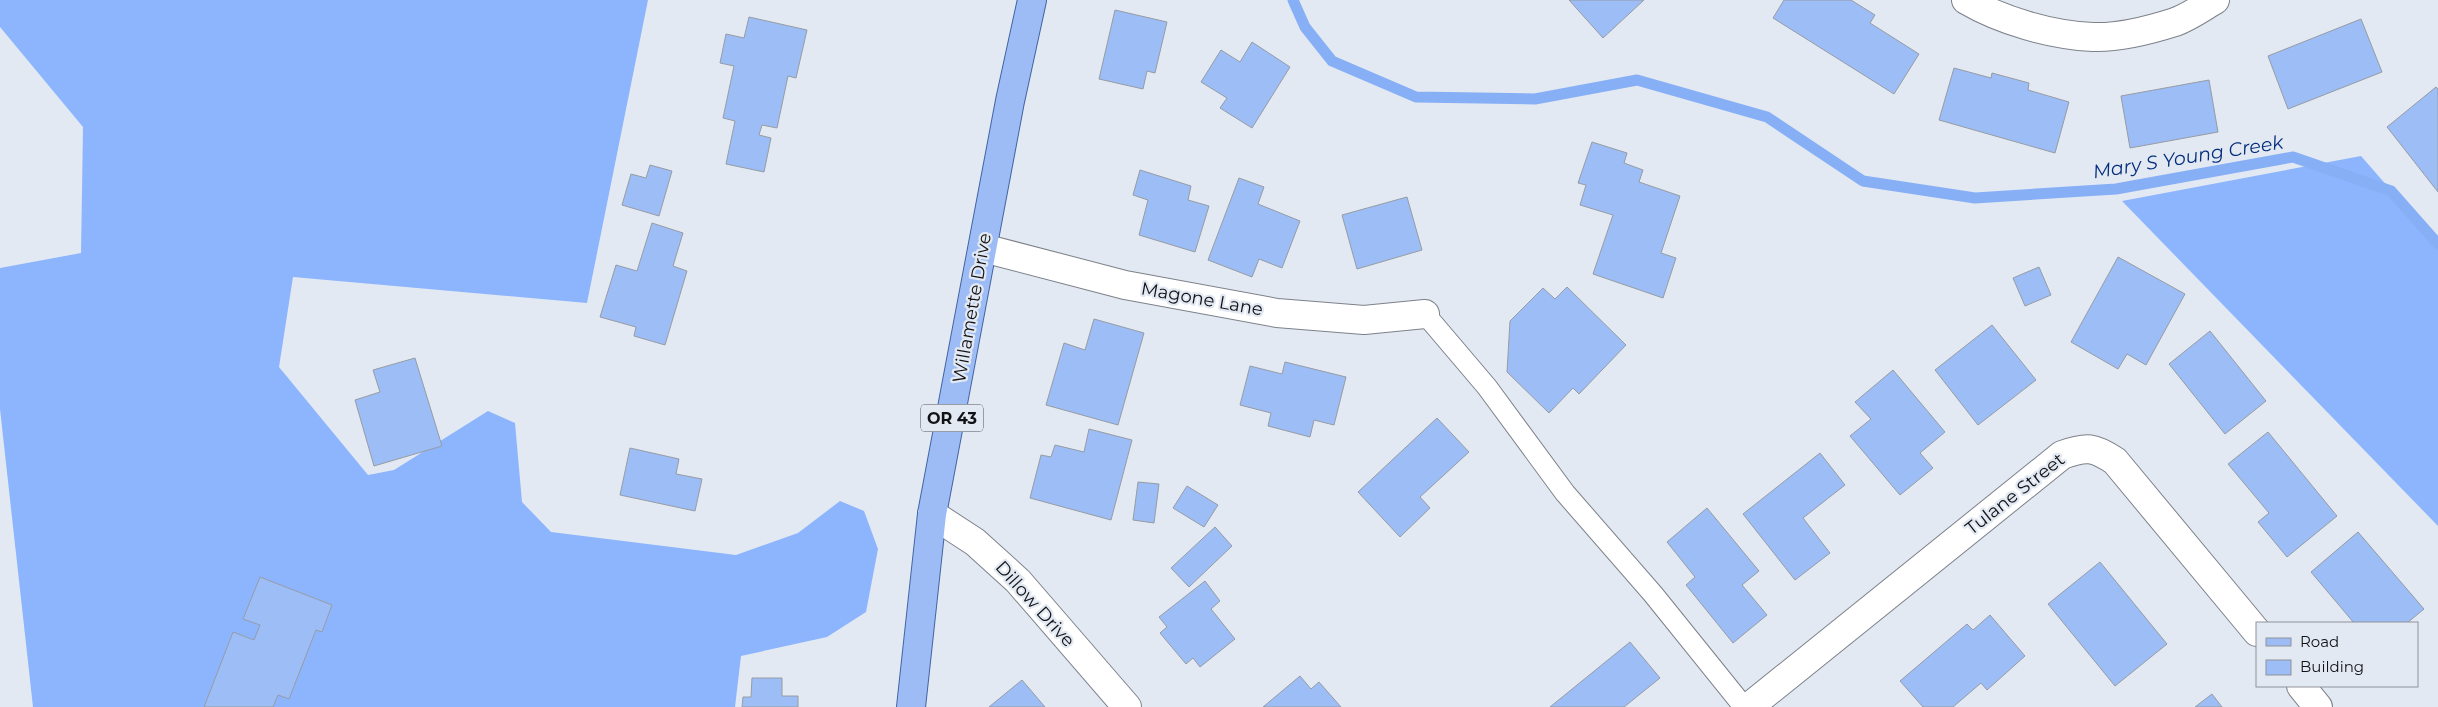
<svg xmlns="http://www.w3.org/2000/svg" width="2438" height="707" font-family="Montserrat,sans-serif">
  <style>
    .forest { fill: #8db5fd }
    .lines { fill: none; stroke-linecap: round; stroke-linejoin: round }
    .stream { stroke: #87aff6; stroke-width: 11 }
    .building { fill: #9cbdf6; stroke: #969ca4 }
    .service-casing { stroke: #7d818a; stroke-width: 22 }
    .minor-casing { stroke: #7d818a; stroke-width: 30 }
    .tertiary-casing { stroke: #7d818a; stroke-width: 30 }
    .primary-casing { stroke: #4164a2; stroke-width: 30 }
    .service { stroke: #fff; stroke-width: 20 }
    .minor { stroke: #fff; stroke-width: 28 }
    .tertiary { stroke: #fff; stroke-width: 28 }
    .primary { stroke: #9dbcf5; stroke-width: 28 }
    .labels { text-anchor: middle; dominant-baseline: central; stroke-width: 4.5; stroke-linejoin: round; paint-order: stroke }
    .shield { fill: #e3e9f2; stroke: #4f5257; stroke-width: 1 }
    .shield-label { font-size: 16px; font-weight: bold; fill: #101215 }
    .street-label { font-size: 18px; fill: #101215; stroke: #e3e9f2 }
    .water-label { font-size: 19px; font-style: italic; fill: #042f7e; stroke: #e3e9f2 }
  </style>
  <rect width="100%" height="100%" fill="#e3e9f2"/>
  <!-- forest -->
  <g class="forest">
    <polygon points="0,0 648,0 587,303 293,277 279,367 368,475 394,470 488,411 515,423 522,502 551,532 736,555 798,533 840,501 864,511 878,549 866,612 827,637 741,656 735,707 33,707 0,409 0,268 81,253 83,127 0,27"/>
    <polygon points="2361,156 2438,244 2438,526 2122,201"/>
  </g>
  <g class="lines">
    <!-- stream -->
    <polyline class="stream" points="1293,0 1305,27 1332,61 1416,97 1535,99 1637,80 1767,117 1863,181 1975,198 2116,189 2293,157 2391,191 2438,244"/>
  </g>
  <!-- building -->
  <g class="building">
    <polygon points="1569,0 1644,0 1603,38"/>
    <polygon points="1784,0 1851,0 1875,15 1870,23 1919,54 1894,94 1773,18"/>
    <polygon points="1115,10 1167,22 1155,73 1147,71 1143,89 1099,79"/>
    <polygon points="749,17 807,30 796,78 788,76 777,128 762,125 759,135 771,138 764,172 726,164 735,121 723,118 734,66 720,63 726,34 744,38"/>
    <polygon points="2361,19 2382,72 2288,109 2268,56"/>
    <polygon points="1252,42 1290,67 1252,128 1220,108 1227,98 1201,82 1221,50 1240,62"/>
    <polygon points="1954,68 1991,78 1992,73 2029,83 2028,90 2069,102 2055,153 1939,120"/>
    <polygon points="2209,80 2218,132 2130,148 2121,96"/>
    <polygon points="2436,87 2438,89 2438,192 2387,127"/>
    <polygon points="1592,142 1627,153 1624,163 1643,170 1639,182 1680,196 1661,253 1676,258 1663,298 1593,274 1613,215 1580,205 1586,185 1578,183"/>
    <polygon points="650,165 672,171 659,216 622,205 631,174 646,178"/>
    <polygon points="1140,170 1191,186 1188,200 1209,206 1195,252 1139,235 1148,200 1133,195"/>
    <polygon points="1239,178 1264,187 1258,204 1300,221 1282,268 1259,259 1252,277 1208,260"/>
    <polygon points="1407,197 1422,250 1357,269 1342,215"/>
    <polygon points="652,223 683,233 673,266 687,271 665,345 634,336 636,327 600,317 616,265 637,271"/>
    <polygon points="2118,257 2185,294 2146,365 2127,354 2118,369 2071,342"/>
    <polygon points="2039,267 2051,295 2025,306 2013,278"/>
    <polygon points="1567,287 1626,345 1579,394 1573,388 1549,413 1507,372 1510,321 1543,288 1555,299"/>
    <polygon points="1094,319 1144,333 1118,425 1046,405 1064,343 1085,350"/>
    <polygon points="1992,325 2036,380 1978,425 1935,370"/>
    <polygon points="2210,331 2266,401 2225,434 2169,364"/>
    <polygon points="415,358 442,446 374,466 355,400 380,392 373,370"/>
    <polygon points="1285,362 1346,377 1334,425 1314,420 1310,437 1268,426 1271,413 1240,405 1250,366 1282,374"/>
    <polygon points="1893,370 1945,432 1920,453 1933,468 1900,495 1850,436 1871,419 1855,402"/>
    <polygon points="1437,418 1469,452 1420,497 1430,508 1400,537 1358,492"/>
    <polygon points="1089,429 1132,440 1111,520 1030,498 1041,455 1051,457 1055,445 1084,452"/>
    <polygon points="2268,432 2337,516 2287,557 2258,522 2269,513 2228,464"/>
    <polygon points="630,448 679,459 676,474 702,479 695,511 620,495"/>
    <polygon points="1820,453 1845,485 1803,518 1830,553 1795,580 1743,514"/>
    <polygon points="1138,482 1159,484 1154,523 1133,520"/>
    <polygon points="1187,486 1218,505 1204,527 1173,508"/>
    <polygon points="1707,508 1759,571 1742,585 1767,615 1733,643 1686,585 1695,577 1667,542"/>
    <polygon points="1215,527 1232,546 1189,587 1171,568"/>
    <polygon points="2358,532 2424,609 2407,623 2354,623 2311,572"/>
    <polygon points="2100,562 2167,644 2115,686 2048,604"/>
    <polygon points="260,577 332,605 322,632 316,630 289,699 278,695 273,707 204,707 233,632 254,640 260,625 243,619"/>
    <polygon points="1205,581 1220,601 1211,609 1235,639 1200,667 1193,658 1186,664 1160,633 1167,627 1159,617"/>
    <polygon points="1990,615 2025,656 1987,690 1981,683 1953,707 1923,707 1900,681 1967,624 1973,630"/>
    <polygon points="1630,642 1660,678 1624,707 1550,707"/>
    <polygon points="1300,676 1311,689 1319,682 1341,707 1263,707"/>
    <polygon points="752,678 782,678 782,696 798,696 798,707 742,707 743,697 751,697"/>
    <polygon points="1022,680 1045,707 989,707"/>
    <polygon points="2212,694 2222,707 2195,707"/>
  </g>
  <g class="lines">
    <!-- service casing -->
    <g class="service-casing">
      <polyline id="service" points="1425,314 1487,387 1565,493 1653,594 1744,707"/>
    </g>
    <!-- minor casing -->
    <g class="minor-casing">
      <g id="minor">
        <path d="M1966,0c36,21 85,35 127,37 27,1 57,-7 82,-15 14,-5 28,-15 40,-22"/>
        <polyline points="983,248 1125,285 1277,313 1364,320 1425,314"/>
        <polyline points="2301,686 2318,707"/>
        <path d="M1749,707l313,-252c25,-9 32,-8 53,6l142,171"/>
      </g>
    </g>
    <!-- tertiary casing -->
    <g class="tertiary-casing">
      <polyline id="tertiary" points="932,514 975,542 1018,581 1127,707"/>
    </g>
    <!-- primary casing -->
    <g class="primary-casing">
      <polyline id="primary" points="911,707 932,514 1010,101 1032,0"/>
    </g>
    <!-- service -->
    <use href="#service" class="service"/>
    <!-- minor -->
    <use href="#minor" class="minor"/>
    <!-- tertiary -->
    <use href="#tertiary" class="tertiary"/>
    <!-- primary -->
    <use href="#primary" class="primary"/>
  </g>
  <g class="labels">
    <!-- shield labels -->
    <rect class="shield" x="921" y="404.5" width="62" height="27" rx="4"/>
    <g class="shield-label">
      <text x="952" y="418">OR 43</text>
    </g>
    <!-- street labels -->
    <g class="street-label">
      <text transform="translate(1202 299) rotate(10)">Magone Lane</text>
      <text transform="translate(972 308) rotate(-80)">Willamette Drive</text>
      <text transform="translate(2015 494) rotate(-38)">Tulane Street</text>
      <text transform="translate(1035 604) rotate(48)">Dillow Drive</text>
    </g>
    <!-- water labels -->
    <g class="water-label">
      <text transform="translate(2188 157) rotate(-9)">Mary S Young Creek</text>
    </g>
  </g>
  <!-- legend -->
  <rect x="2256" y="622" width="162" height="65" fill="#e3e9f2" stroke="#8f939a"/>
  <rect x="2266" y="638" width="25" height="8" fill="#9dbcf5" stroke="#8f939a"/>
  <text x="2300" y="647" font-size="15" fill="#101215">Road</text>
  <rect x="2266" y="660" width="25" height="15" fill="#9cbdf6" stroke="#8f939a"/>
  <text x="2300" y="672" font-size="15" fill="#101215">Building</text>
</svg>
